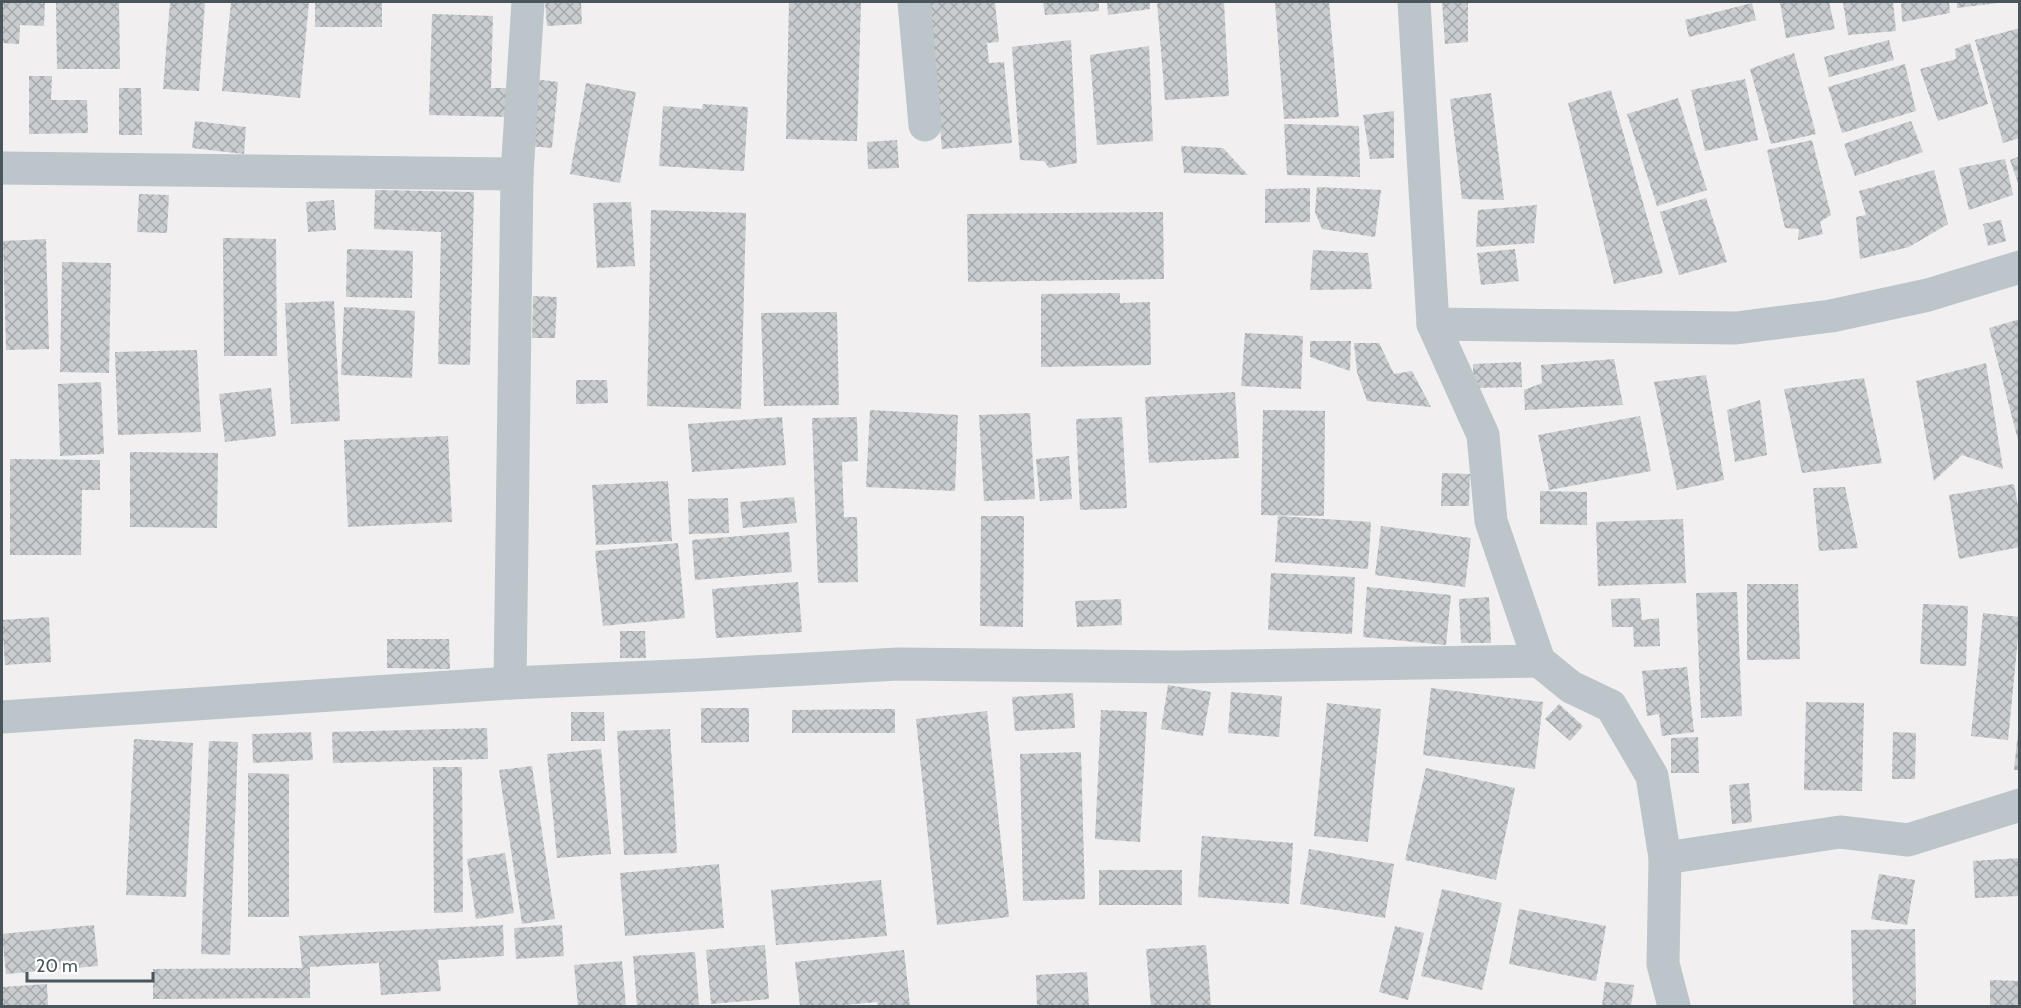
<svg xmlns="http://www.w3.org/2000/svg" width="2021" height="1008" font-family="Cabin,sans-serif">
  <style>
    .building { fill: url(#building-cross-hatch) }
    .lines { fill: none; stroke-linecap: round; stroke-linejoin: round }
    .minor { stroke: #bcc5ca; stroke-width: 33 }
  </style>
  <defs>
    <pattern id="building-cross-hatch" width="8" height="8" patternUnits="userSpaceOnUse" patternTransform="scale(1.5)"><rect width="8" height="8" fill="#c9cdd0"/><path d="M0 0l8 8M0 8l8-8" fill="none" stroke="#a5a9ac"/></pattern>
  </defs>
  <rect width="100%" height="100%" fill="#f1efef"/>
  <!-- building -->
  <g class="building">
    <polygon points="2,2 45,2 44,26 20,25 19,44 2,43"/>
    <polygon points="56,2 119,2 120,69 57,69"/>
    <polygon points="170,2 205,2 199,91 163,89"/>
    <polygon points="231,2 309,2 300,98 222,91"/>
    <rect x="315" y="2" width="67" height="25"/>
    <polygon points="545,2 581,2 582,24 547,26"/>
    <polygon points="789,2 861,2 857,141 786,139"/>
    <polygon points="928,2 995,2 999,42 987,43 989,63 1004,62 1012,143 942,149"/>
    <polygon points="1043,2 1099,2 1099,11 1045,15"/>
    <polygon points="1107,2 1150,2 1150,9 1108,15"/>
    <polygon points="1157,2 1224,2 1229,96 1165,100"/>
    <polygon points="1275,2 1329,2 1339,117 1284,119"/>
    <polygon points="1442,2 1468,2 1468,42 1445,44"/>
    <polygon points="1780,2 1829,2 1835,29 1786,38"/>
    <polygon points="1843,2 1893,2 1896,31 1848,35"/>
    <polygon points="1901,2 1949,2 1950,13 1902,22"/>
    <polygon points="1957,2 1998,2 1998,3 1957,8"/>
    <polygon points="1752,3 1756,20 1689,37 1685,20"/>
    <polygon points="432,14 493,16 491,88 511,88 510,117 429,115"/>
    <polygon points="2020,28 2020,138 2003,143 1975,40"/>
    <polygon points="1071,40 1077,163 1049,168 1044,161 1020,160 1012,47"/>
    <polygon points="1889,40 1894,60 1829,77 1824,57"/>
    <polygon points="1970,43 1988,104 1938,121 1920,69 1956,59 1955,49"/>
    <polygon points="1149,46 1153,141 1097,145 1090,55"/>
    <polygon points="1794,53 1816,134 1771,144 1750,69"/>
    <polygon points="1905,64 1916,111 1842,133 1828,87"/>
    <polygon points="29,76 52,76 51,100 87,100 88,133 29,134"/>
    <polygon points="534,79 558,82 552,148 528,146"/>
    <polygon points="1745,79 1758,140 1705,151 1691,90"/>
    <polygon points="586,83 636,92 620,183 570,174"/>
    <polygon points="119,88 141,88 142,135 119,135"/>
    <polygon points="1611,90 1663,273 1614,284 1568,103"/>
    <polygon points="1491,93 1504,200 1462,199 1450,99"/>
    <polygon points="1678,98 1707,190 1657,206 1627,114"/>
    <polygon points="703,104 748,107 744,171 659,166 663,106 702,109"/>
    <polygon points="1394,111 1394,158 1370,159 1363,115"/>
    <polygon points="195,121 246,127 244,154 192,148"/>
    <polygon points="1911,121 1923,152 1855,176 1844,144"/>
    <polygon points="1284,124 1359,126 1360,177 1287,175"/>
    <polygon points="897,140 899,168 868,169 867,142"/>
    <polygon points="1812,140 1831,215 1820,222 1823,234 1798,240 1799,229 1785,228 1767,150"/>
    <polygon points="1181,146 1223,148 1248,175 1184,173"/>
    <polygon points="2020,156 2020,186 2019,186 2010,160"/>
    <polygon points="2005,159 2013,195 1969,210 1959,168"/>
    <polygon points="1934,170 1948,224 1909,247 1860,259 1856,217 1866,215 1859,191"/>
    <polygon points="1317,187 1381,190 1375,237 1322,229 1315,212"/>
    <polygon points="1310,188 1310,222 1265,223 1265,189"/>
    <polygon points="375,190 474,192 470,365 438,364 441,232 374,229"/>
    <polygon points="139,194 169,195 167,233 137,232"/>
    <polygon points="1706,198 1727,262 1679,275 1660,212"/>
    <polygon points="334,200 336,230 308,232 306,202"/>
    <polygon points="631,202 635,266 597,268 593,203"/>
    <polygon points="1537,205 1534,243 1476,247 1478,210"/>
    <polygon points="651,210 746,213 741,409 647,406"/>
    <polygon points="1163,212 1164,279 968,282 967,214"/>
    <polygon points="2001,220 2006,241 1988,246 1983,224"/>
    <polygon points="223,238 276,239 277,356 224,356"/>
    <polygon points="46,239 49,349 6,350 3,241"/>
    <polygon points="347,249 413,251 412,298 346,297"/>
    <polygon points="1515,249 1519,281 1481,285 1477,253"/>
    <polygon points="1313,250 1368,253 1372,289 1310,290"/>
    <polygon points="62,262 111,263 109,373 60,372"/>
    <polygon points="1120,293 1120,303 1150,302 1151,365 1041,367 1041,294"/>
    <polygon points="533,296 557,297 555,338 532,338"/>
    <polygon points="334,301 340,421 291,424 285,303"/>
    <polygon points="344,307 415,311 412,378 341,375"/>
    <polygon points="837,312 839,405 764,406 761,313"/>
    <polygon points="2020,319 2020,444 2019,444 1989,328"/>
    <polygon points="1245,333 1303,336 1301,389 1241,386"/>
    <polygon points="1310,341 1351,341 1350,371 1310,357"/>
    <polygon points="1354,343 1379,343 1394,374 1412,371 1431,407 1367,401 1357,372"/>
    <polygon points="197,350 201,432 118,435 115,352"/>
    <polygon points="1614,359 1623,405 1525,410 1524,390 1542,383 1541,365"/>
    <polygon points="1521,362 1522,387 1473,388 1473,364"/>
    <polygon points="1986,363 2003,469 1962,455 1934,481 1916,381"/>
    <polygon points="1706,375 1724,480 1677,490 1654,382"/>
    <polygon points="1864,378 1882,463 1802,473 1784,389"/>
    <polygon points="576,380 607,380 608,403 576,404"/>
    <polygon points="101,382 104,454 60,456 58,384"/>
    <polygon points="271,388 276,436 225,442 219,394"/>
    <polygon points="1235,392 1239,458 1149,463 1145,397"/>
    <polygon points="1760,400 1767,455 1735,462 1727,410"/>
    <polygon points="870,410 958,415 955,491 866,487"/>
    <polygon points="1263,410 1325,411 1324,516 1261,515"/>
    <polygon points="1030,413 1035,499 984,501 979,415"/>
    <polygon points="1640,416 1651,471 1549,490 1538,435"/>
    <polygon points="782,417 786,465 692,472 688,424"/>
    <polygon points="857,417 858,461 842,462 844,517 857,517 858,582 818,583 812,418"/>
    <polygon points="1122,417 1127,508 1080,510 1076,419"/>
    <polygon points="448,436 452,522 348,527 344,440"/>
    <polygon points="130,452 218,453 217,528 130,527"/>
    <polygon points="1069,456 1072,499 1040,501 1036,459"/>
    <polygon points="10,459 100,460 100,490 82,490 81,555 10,555"/>
    <polygon points="1442,473 1470,474 1469,506 1441,506"/>
    <polygon points="668,481 672,541 596,545 592,485"/>
    <polygon points="2014,484 2020,517 2020,547 1959,559 1949,495"/>
    <polygon points="1845,487 1858,548 1819,551 1813,488"/>
    <polygon points="1540,491 1587,492 1587,525 1540,524"/>
    <polygon points="794,497 797,523 743,528 740,502"/>
    <polygon points="728,498 729,533 689,534 688,499"/>
    <polygon points="981,516 1024,516 1023,627 980,626"/>
    <polygon points="1278,516 1371,522 1368,569 1275,562"/>
    <polygon points="1683,519 1686,583 1598,586 1596,522"/>
    <polygon points="1381,526 1471,538 1465,587 1375,575"/>
    <polygon points="789,532 792,572 695,580 692,540"/>
    <polygon points="678,543 685,618 603,626 595,551"/>
    <polygon points="1271,573 1355,577 1352,634 1268,630"/>
    <polygon points="798,582 802,632 716,638 712,589"/>
    <polygon points="1747,584 1798,584 1800,659 1747,660"/>
    <polygon points="1367,587 1451,595 1446,645 1363,637"/>
    <polygon points="1737,592 1742,716 1701,718 1696,593"/>
    <polygon points="1489,597 1491,643 1461,643 1459,599"/>
    <polygon points="1640,598 1642,620 1659,618 1660,646 1634,647 1633,627 1612,627 1611,599"/>
    <polygon points="1121,599 1122,625 1077,627 1075,601"/>
    <polygon points="1923,604 1968,606 1966,666 1920,664"/>
    <polygon points="1983,613 2020,617 2008,740 1971,736"/>
    <polygon points="49,617 51,662 5,665 2,620"/>
    <polygon points="620,631 645,631 646,658 620,658"/>
    <polygon points="387,639 449,639 450,669 387,668"/>
    <polygon points="1687,667 1694,732 1662,736 1659,714 1647,716 1642,671"/>
    <polygon points="1168,685 1211,692 1203,736 1161,729"/>
    <polygon points="1431,688 1543,702 1535,769 1423,755"/>
    <polygon points="1231,692 1282,696 1279,737 1228,733"/>
    <polygon points="1073,693 1075,728 1015,731 1012,697"/>
    <polygon points="1806,702 1864,703 1862,791 1804,790"/>
    <polygon points="1327,703 1381,709 1368,842 1314,836"/>
    <polygon points="1559,704 1583,726 1570,741 1545,719"/>
    <polygon points="701,708 749,708 749,742 701,743"/>
    <polygon points="895,709 895,733 792,733 792,710"/>
    <polygon points="1101,710 1147,712 1140,842 1095,839"/>
    <polygon points="987,711 1009,917 937,925 916,719"/>
    <polygon points="571,712 604,712 605,741 571,741"/>
    <polygon points="487,728 488,759 333,763 332,732"/>
    <polygon points="670,729 677,853 624,855 617,731"/>
    <polygon points="311,732 313,760 253,763 252,734"/>
    <polygon points="1893,732 1916,733 1915,779 1892,779"/>
    <polygon points="2018,732 2020,732 2020,770 2014,770"/>
    <polygon points="1698,737 1699,773 1671,773 1671,738"/>
    <polygon points="134,739 193,743 186,897 126,895"/>
    <polygon points="209,741 238,742 230,955 201,954"/>
    <polygon points="601,749 611,854 557,858 547,754"/>
    <polygon points="1081,752 1085,899 1023,901 1020,754"/>
    <polygon points="532,766 555,919 522,924 499,770"/>
    <polygon points="433,767 462,767 463,912 434,913"/>
    <polygon points="1426,768 1515,788 1496,880 1405,860"/>
    <polygon points="248,773 289,774 289,917 248,917"/>
    <polygon points="1749,783 1752,822 1732,824 1729,785"/>
    <polygon points="1202,836 1293,843 1289,904 1198,897"/>
    <polygon points="1309,849 1394,864 1385,918 1300,904"/>
    <polygon points="505,853 514,913 476,919 467,859"/>
    <polygon points="2020,858 2020,896 1975,898 1973,861"/>
    <polygon points="719,864 724,928 625,936 620,873"/>
    <rect x="1099" y="870" width="83" height="35"/>
    <polygon points="1879,874 1915,880 1907,925 1871,919"/>
    <polygon points="881,880 887,936 776,945 771,890"/>
    <polygon points="1442,889 1502,903 1482,990 1421,976"/>
    <polygon points="1519,909 1606,926 1596,981 1509,964"/>
    <polygon points="94,925 98,966 6,974 2,934"/>
    <polygon points="503,925 504,956 438,960 441,991 381,995 379,963 310,967 310,998 153,999 153,969 302,968 299,936"/>
    <polygon points="562,925 564,956 516,959 514,928"/>
    <polygon points="1395,926 1424,933 1408,1000 1379,992"/>
    <polygon points="1915,929 1916,1006 1853,1006 1851,930"/>
    <polygon points="765,945 769,999 711,1004 706,950"/>
    <polygon points="1206,945 1211,1006 1151,1006 1146,949"/>
    <polygon points="904,950 910,1006 878,1006 877,1002 834,1006 800,1006 795,962"/>
    <polygon points="695,952 699,1006 637,1006 633,956"/>
    <polygon points="622,961 626,1006 578,1006 574,965"/>
    <polygon points="1087,972 1089,1006 1037,1006 1036,975"/>
    <polygon points="1990,980 2020,981 2020,1006 1990,1006"/>
    <polygon points="1605,982 1634,985 1631,1006 1602,1006"/>
    <polygon points="47,984 48,1006 2,1006 2,987"/>
  </g>
  <g class="lines">
    <!-- minor -->
    <g class="minor">
      <polyline points="914,2 925,125"/>
      <polyline points="1414,2 1433,324 1483,435 1491,521 1539,661 1571,687 1611,706 1652,776 1665,858 1663,964 1674,1006"/>
      <polyline points="2,168 517,174"/>
      <polyline points="1433,324 1736,328 1831,316 1928,295 2020,267"/>
      <polyline points="510,683 517,174 528,2"/>
      <polyline points="2,717 510,683 698,675 898,664 1180,667 1539,661"/>
      <polyline points="1665,858 1840,832 1908,840 2020,805"/>
    </g>
  </g>
  <!-- border -->
  <rect width="2021" height="1008" fill="none" stroke="#49555a" stroke-width="6"/>
  <!-- scale -->
  <path d="M27 972v9h126v-9" fill="none" stroke="#49555a" stroke-width="3"/>
  <text x="36" y="972" font-size="18" fill="#49555a" stroke="#ffffff" stroke-width="4.5" paint-order="stroke">20 m</text>
</svg>
